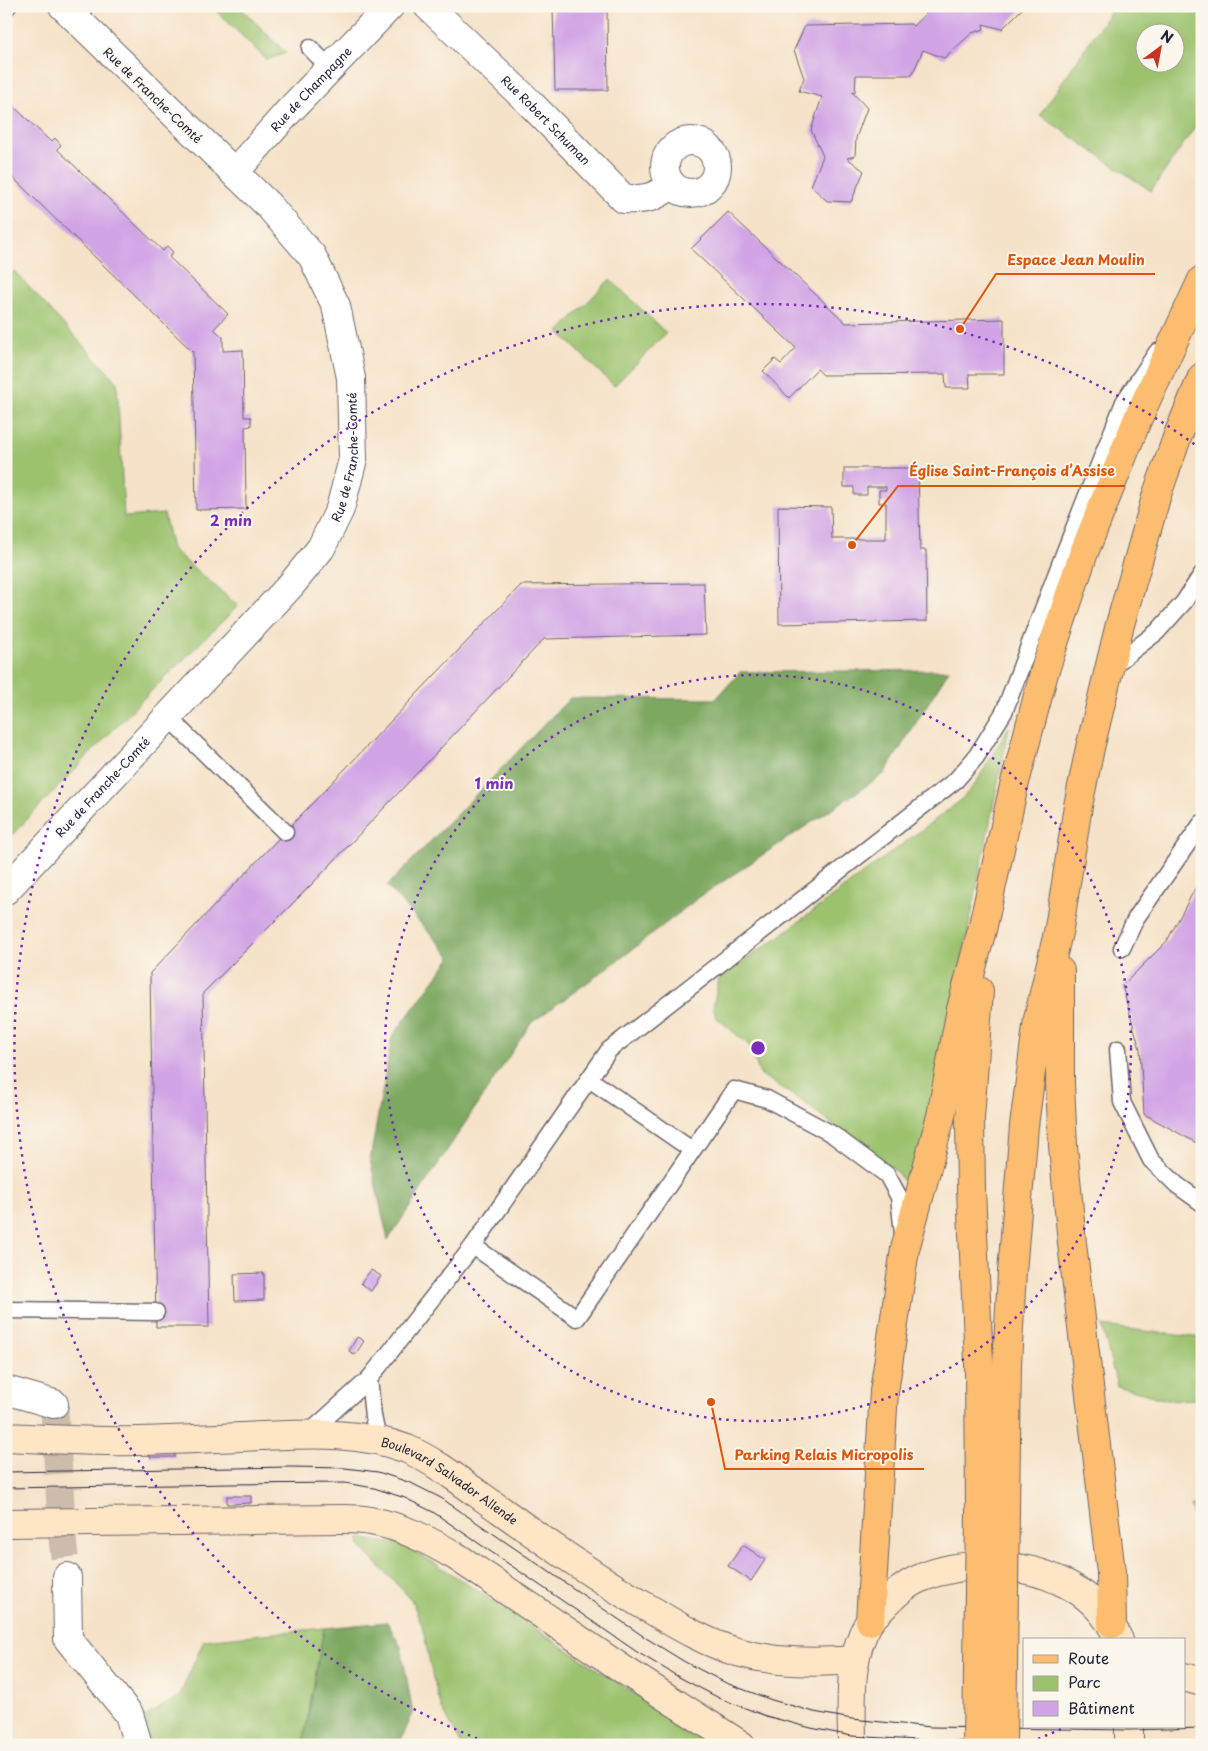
<svg xmlns="http://www.w3.org/2000/svg" width="1208" height="1751" font-family="'Playpen Sans',sans-serif">
  <style>
    .green { fill: #9cc26e; stroke: #5f7254; fill-rule: evenodd }
    .forest { fill: #7da861; stroke: #50654e }
    .building { fill: #d1a4e6 }
    .lines { fill: none; stroke-linecap: round; stroke-linejoin: round }
    .street-tunnel { stroke: #cbbcac; stroke-width: 28; stroke-dasharray: 28 14; stroke-linecap: butt }
    .lane-casing { stroke: #6c656c; stroke-width: 19 }
    .street-casing { stroke: #6c656c; stroke-width: 30 }
    .secondary-casing { stroke: #6c656c; stroke-width: 30 }
    .primary-casing { stroke: #6c656c; stroke-width: 30 }
    .lane { stroke: #fff; stroke-width: 16 }
    .street { stroke: #fff; stroke-width: 28 }
    .secondary { stroke: #fee5c5; stroke-width: 28 }
    .primary { stroke: #fcbd6f; stroke-width: 28 }
    .tram { stroke: #22223b; stroke-width: 1 }
    .primary-bridge-casing { stroke: #6c656c; stroke-width: 30; stroke-linecap: butt }
    .primary-bridge { stroke: #fcbd6f; stroke-width: 28 }
    .ring { fill: none; stroke: #7b2cbf; stroke-width: 2.5; stroke-dasharray: 2.5 5 }
    .labels { text-anchor: middle; dominant-baseline: central; stroke-width: 4; stroke-linejoin: round; paint-order: stroke }
    .street-label { font-size: 12px; fill: #22223b; stroke: #fbf7ec }
    .centre { fill: #7b2cbf; stroke: #fbf7ec; stroke-width: 2.5 }
    .ring-label { font-size: 15px; text-anchor: middle; font-weight: bold; fill: #7b2cbf; stroke: #fbf7ec; stroke-width: 4; stroke-linejoin: round; paint-order: stroke }
    .leader { fill: none; stroke: #de560e; stroke-width: 2 }
    .callout-dot { fill: #de560e; stroke: #fbf7ec; stroke-width: 2 }
    .callout-label { font-size: 14px; text-anchor: middle; font-weight: bold; fill: #de560e; stroke: #fbf7ec; stroke-width: 4; stroke-linejoin: round; paint-order: stroke }
  </style>
  <rect width="100%" height="100%" fill="#fbf7ec"/>
  <filter id="ink" filterUnits="userSpaceOnUse"><feTurbulence type="fractalNoise" baseFrequency=".02" numOctaves="2"/><feDisplacementMap in="SourceGraphic" scale="10" xChannelSelector="R" yChannelSelector="G"/><feConvolveMatrix kernelMatrix="1 2 1 2 8 2 1 2 1" color-interpolation-filters="sRGB"/></filter>
  <filter id="wash" filterUnits="userSpaceOnUse"><feTurbulence type="fractalNoise" baseFrequency=".0096" numOctaves="4" result="noise"/><feDisplacementMap in="SourceGraphic" scale="20" xChannelSelector="R" yChannelSelector="G"/><feGaussianBlur stdDeviation="1.12" result="paint"/><feColorMatrix in="noise" values="0 0 0 0 0 0 0 0 0 0 0 0 0 0 0 0 0 1.4 0 .05"/><feComposite in="paint" operator="in"/></filter>
  <g filter="url(#wash)">
    <rect width="100%" height="100%" fill="#f5e2c8"/>
    <!-- green -->
    <g class="green">
      <polygon points="211,6 239,6 286,53 267,60"/>
      <path d="M1114,6h88v111l-51,74 -111,-76zM1176,32v30h-30v-30z"/>
      <polygon points="14,271 117,382 124,517 164,514 172,549 238,606 141,701 6,841 6,280"/>
      <polygon points="610,279 666,333 614,386 559,332"/>
      <polygon points="1009,727 914,1199 897,1172 800,1100 760,1074 749,1045 716,1017 713,1007 719,979 781,935 960,801 976,783"/>
      <polygon points="1102,1326 1202,1338 1202,1399 1167,1400 1117,1386"/>
      <polygon points="1202,1504 1202,1540 1190,1506"/>
      <polygon points="359,1538 396,1544 410,1549 438,1565 713,1745 462,1745 442,1709 433,1678 422,1625 411,1599 360,1546"/>
      <polygon points="324,1628 303,1745 150,1745 142,1718 179,1697 204,1640"/>
    </g>
    <!-- forest -->
    <g class="forest">
      <polygon points="949,670 884,774 698,898 624,956 531,1023 388,1240 370,1160 392,1037 451,957 387,886 570,698 716,699 740,672"/>
      <polygon points="387,1622 401,1647 413,1713 399,1745 303,1745 324,1628"/>
    </g>
    <g id="blocks">
      <!-- building -->
      <g class="building">
        <polygon points="553,6 607,6 608,90 555,90"/>
        <polygon points="934,6 1025,6 1002,29 983,24 984,29 972,33 944,58 923,50 912,75 856,75 855,93 852,92 867,108 856,138 855,156 847,158 864,171 851,202 827,201 811,186 823,156 811,130 822,97 799,91 804,78 794,50 805,26 911,24 913,26"/>
        <polygon points="6,99 51,142 55,138 61,145 57,149 163,251 167,246 173,252 169,257 228,314 214,329 223,337 223,351 243,350 244,417 251,417 251,426 245,427 246,509 196,510 193,352 6,171"/>
        <polygon points="728,212 846,323 1004,319 1004,374 969,374 970,388 946,388 945,374 823,375 817,369 789,398 763,371 775,359 781,364 796,348 691,249"/>
        <polygon points="844,468 918,468 920,550 926,550 927,621 779,624 778,506 831,507 832,539 886,539 886,503 879,503 879,490 886,490 886,487 867,487 867,495 854,495 854,487 844,487"/>
        <polygon points="704,583 706,635 544,639 313,883 203,993 209,1327 156,1327 150,973 521,585"/>
        <polygon points="1198,883 1202,883 1202,1146 1144,1114 1140,1049 1122,986 1167,941"/>
        <polygon points="371,1270 381,1276 371,1291 361,1283"/>
        <polygon points="264,1273 264,1300 235,1301 234,1274"/>
        <polygon points="357,1337 364,1341 355,1355 349,1351"/>
        <polygon points="174,1449 175,1457 150,1457 150,1450"/>
        <polygon points="227,1496 251,1496 251,1503 227,1504"/>
        <polygon points="743,1545 765,1560 751,1581 728,1566"/>
      </g>
    </g>
  </g>
  <g filter="url(#ink)">
    <use href="#blocks" fill-opacity="0" stroke="#6c656c" stroke-width="1"/>
    <g class="lines">
      <!-- street-tunnel -->
      <polyline class="street-tunnel" points="54,1404 63,1544 67,1577"/>
      <!-- lane casing -->
      <g class="lane-casing">
        <g id="lane">
          <polyline points="6,8 8,6"/>
          <polyline points="310,48 330,68"/>
          <polyline points="1110,668 1157,632 1184,602 1202,574"/>
          <polyline points="168,717 285,832"/>
          <polyline points="1122,948 1136,918 1202,823"/>
          <polyline points="1118,1049 1122,1102 1151,1160 1177,1185 1202,1203"/>
          <polyline points="589,1079 692,1150"/>
          <polyline points="473,1246 577,1318 734,1090 767,1099 832,1134 887,1175 899,1197 903,1234"/>
          <polyline points="6,1310 156,1312"/>
          <polyline points="369,1379 373,1416 378,1440"/>
          <polyline points="308,1434 369,1379 473,1246 609,1050 956,780 976,757 1004,712 1065,551 1124,402 1157,352"/>
        </g>
      </g>
      <!-- street casing -->
      <g class="street-casing">
        <g id="street">
          <path id="s1" d="M428,6l101,96 95,97c23,1 29,-1 48,-14"/>
          <circle cx="691" cy="167" r="26"/>
          <path id="s2" d="M234,173l55,-62 101,-105"/>
          <path id="s3" d="M6,890l285,-305 30,-37 19,-39 13,-50 -2,-81 -15,-72 -24,-50 -43,-50 -206,-200"/>
          <polyline points="6,1390 54,1404"/>
          <polyline points="67,1577 68,1639 129,1714 138,1745"/>
        </g>
      </g>
      <!-- secondary casing -->
      <g class="secondary-casing">
        <g id="secondary">
          <path id="s4" d="M6,1437c44,2 89,5 133,4 41,-1 82,-3 123,-5 48,-2 99,-5 145,13 31,13 67,43 95,62 50,36 100,71 153,101 26,16 52,31 82,40 40,11 77,11 118,8"/>
          <path d="M6,1523l336,-4c9,0 19,0 28,2 32,5 60,20 87,36l170,115 114,73"/>
          <polyline points="1184,1677 1202,1682"/>
          <path d="M852,1745c0,-41 -5,-86 17,-123 3,-5 9,-10 13,-14 11,-12 23,-24 39,-30 39,-17 99,-16 137,2 28,12 49,33 61,60"/>
          <polyline points="1129,1745 1129,1727"/>
        </g>
      </g>
      <!-- primary casing -->
      <g class="primary-casing">
        <g id="primary">
          <polyline points="1060,971 1060,1084 1063,1146 1072,1243 1111,1572 1112,1624"/>
          <polyline points="979,991 970,1119 971,1190 979,1362 980,1512"/>
          <polyline points="1005,1512 1007,1364 1012,1272 1024,1126 1038,1019 1059,928 1078,806 1090,748 1119,628 1157,494 1178,435 1202,377"/>
          <polyline points="870,1621 884,1392 905,1249 941,1116 961,1009 982,930 1013,790 1044,673 1083,555 1138,418 1202,280"/>
        </g>
      </g>
      <!-- lane -->
      <use href="#lane" class="lane"/>
      <!-- street -->
      <use href="#street" class="street"/>
      <!-- secondary -->
      <use href="#secondary" class="secondary"/>
      <!-- primary -->
      <use href="#primary" class="primary"/>
      <!-- tram -->
      <g class="tram">
        <polyline points="6,1472 291,1467 345,1468 378,1472 411,1483 441,1498 646,1638 685,1662 726,1683 772,1700 814,1712 852,1719 931,1727 1129,1730 1202,1728"/>
        <polyline points="6,1488 230,1484 345,1483 374,1488 405,1498 433,1512 637,1652 677,1676 719,1698 766,1716 811,1728 852,1736 931,1741 1202,1743"/>
      </g>
      <!-- primary-bridge casing -->
      <g class="primary-bridge-casing">
        <g id="primary-bridge">
          <polyline points="977,1745 980,1512"/>
          <polyline points="1002,1745 1005,1512"/>
        </g>
      </g>
      <!-- primary-bridge -->
      <use href="#primary-bridge" class="primary-bridge"/>
    </g>
  </g>
  <!-- distance rings -->
  <g class="ring">
    <circle cx="758" cy="1048" r="373"/>
    <path d="M1061 1729A745 745 0 0 1 1025 1744M491 1744A745 745 0 1 1 1201 449"/>
  </g>
  <g class="labels">
    <!-- street labels -->
    <g class="street-label">
      <text stroke="none"><textPath href="#s2" startOffset="114">Rue de Champagne</textPath></text>
      <text transform="translate(153 95) rotate(44)">Rue de Franche-Comté</text>
      <text stroke="none"><textPath href="#s1" startOffset="164">Rue Robert Schuman</textPath></text>
      <text stroke="none"><textPath href="#s3" startOffset="561">Rue de Franche-Comté</textPath></text>
      <text stroke="none"><textPath href="#s3" startOffset="141">Rue de Franche-Comté</textPath></text>
      <text stroke="none"><textPath href="#s4" startOffset="455">Boulevard Salvador Allende</textPath></text>
    </g>
  </g>
  <circle cx="758" cy="1048" r="8" class="centre"/>
  <g class="ring-label">
    <text x="231" y="526">2 min</text>
    <text x="494" y="789">1 min</text>
  </g>
  <!-- callouts -->
  <path class="leader" d="M960 329L996 274H1155M852 545L898 486H1125M711 1402L725 1469H924"/>
  <g class="callout-dot">
    <circle cx="960" cy="329" r="5"/>
    <circle cx="852" cy="545" r="5"/>
    <circle cx="711" cy="1402" r="5"/>
  </g>
  <g class="callout-label">
    <text x="1076" y="265">Espace Jean Moulin</text>
    <text x="1012" y="476">Église Saint-François d’Assise</text>
    <text x="824" y="1460">Parking Relais Micropolis</text>
  </g>
  <!-- margin -->
  <rect width="1208" height="1751" fill="none" stroke="#fbf7ec" stroke-width="25"/>
  <!-- legend -->
  <rect x="1023" y="1638" width="162" height="90" fill="#fbf7ec" stroke="#a4a2a5"/>
  <rect x="1033" y="1655" width="25" height="8" fill="#fcbd6f" stroke="#a4a2a5"/>
  <text x="1068" y="1664" font-size="15" fill="#22223b">Route</text>
  <rect x="1033" y="1676" width="25" height="15" fill="#9cc26e" stroke="#a4a2a5"/>
  <text x="1068" y="1688" font-size="15" fill="#22223b">Parc</text>
  <rect x="1033" y="1701" width="25" height="15" fill="#d1a4e6" stroke="#a4a2a5"/>
  <text x="1068" y="1714" font-size="15" fill="#22223b">Bâtiment</text>
  <!-- north arrow -->
  <g transform="translate(1160 48) rotate(32)"><circle r="24" fill="#fbf7ec" stroke="#a4a2a5"/>
  <path d="M0-4L9 19L0 12L-9 19Z" fill="#c8321e"/>
  <text y="-8" font-size="14" font-weight="bold" text-anchor="middle" fill="#22223b">N</text>
  </g>
</svg>
